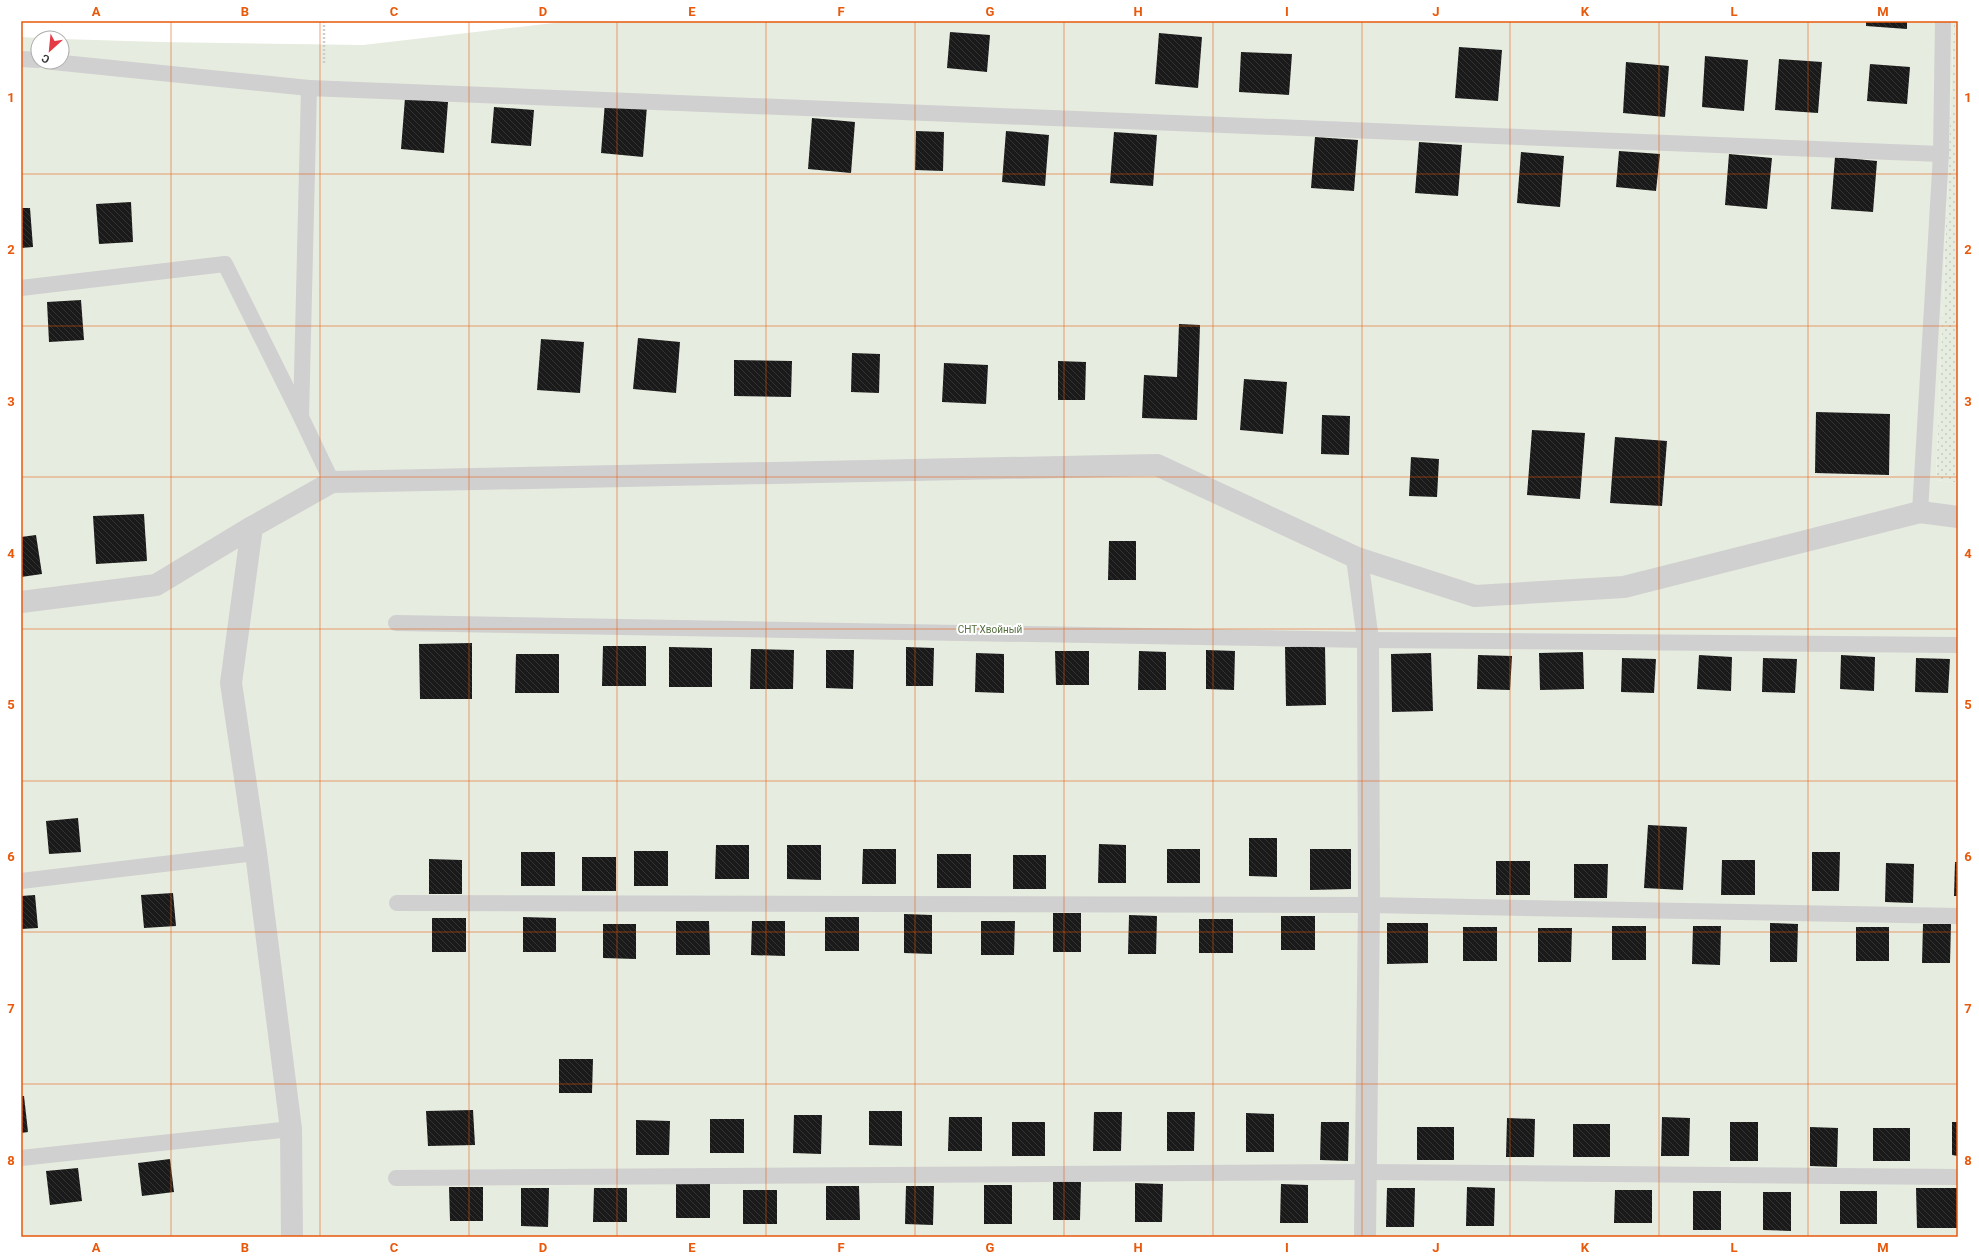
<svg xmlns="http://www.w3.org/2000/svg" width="1979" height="1258" font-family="Roboto,sans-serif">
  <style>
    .grass { fill: url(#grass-dots) }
    .green { fill: #e6ecdf }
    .building { fill: url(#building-back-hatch) }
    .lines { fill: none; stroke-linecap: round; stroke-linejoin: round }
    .path { stroke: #cdcdcd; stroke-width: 2.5; stroke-dasharray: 2 2; stroke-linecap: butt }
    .lane { stroke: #d0d0d0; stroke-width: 16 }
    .street { stroke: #d0d0d0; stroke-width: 22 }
    .grid { fill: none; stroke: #e8590c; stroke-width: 1; stroke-opacity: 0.55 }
    .labels { text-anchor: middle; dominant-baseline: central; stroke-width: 4; stroke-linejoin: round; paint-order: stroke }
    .park-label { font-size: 10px; fill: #56703f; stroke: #fff }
    .neatline { fill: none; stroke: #e8590c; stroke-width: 1.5 }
    .grid-label { font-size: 13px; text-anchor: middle; font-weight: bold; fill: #e8590c }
  </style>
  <defs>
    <pattern id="grass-dots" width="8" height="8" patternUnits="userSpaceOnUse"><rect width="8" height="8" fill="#e6ecdf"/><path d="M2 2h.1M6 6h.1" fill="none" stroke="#c6cbc0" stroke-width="1.8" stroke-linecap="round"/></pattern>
    <pattern id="building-back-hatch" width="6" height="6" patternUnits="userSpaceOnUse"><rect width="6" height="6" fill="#1a1a1a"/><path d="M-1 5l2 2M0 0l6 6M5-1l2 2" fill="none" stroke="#333"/></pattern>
  </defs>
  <rect width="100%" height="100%" fill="#fff"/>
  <!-- grass -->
  <polygon class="grass" points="1954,21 1958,21 1958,483 1936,480"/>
  <!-- green -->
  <polygon class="green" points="572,21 1954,21 1936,480 1958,483 1958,1237 21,1237 21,37 39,38 38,62 62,62 62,39 160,42 363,45"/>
  <!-- building -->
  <g class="building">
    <polygon points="1866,21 1907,21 1907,29 1866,26"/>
    <polygon points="950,32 990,35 987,72 947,68"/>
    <polygon points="1159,33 1202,37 1198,88 1155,84"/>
    <polygon points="1459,47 1502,50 1498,101 1455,98"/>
    <polygon points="1241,52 1292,54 1289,95 1239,92"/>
    <polygon points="1705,56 1748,60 1744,111 1702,107"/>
    <polygon points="1779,59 1822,62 1818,113 1775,110"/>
    <polygon points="1626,62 1669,66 1665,117 1623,113"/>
    <polygon points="1870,64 1910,67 1907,104 1867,101"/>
    <polygon points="405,98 448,102 444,153 401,149"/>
    <polygon points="605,102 647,106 643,157 601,153"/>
    <polygon points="494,107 534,110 531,146 491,143"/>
    <polygon points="812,118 855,122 851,173 808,169"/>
    <polygon points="916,131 944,132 943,171 915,170"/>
    <polygon points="1006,131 1049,135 1045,186 1002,182"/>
    <polygon points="1114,132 1157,135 1153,186 1110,183"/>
    <polygon points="1315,137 1358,140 1354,191 1311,188"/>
    <polygon points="1419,142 1462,145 1458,196 1415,193"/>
    <polygon points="1619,151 1660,154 1656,191 1616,187"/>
    <polygon points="1521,152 1564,156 1560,207 1517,203"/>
    <polygon points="1729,154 1772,158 1767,209 1725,205"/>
    <polygon points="1835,157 1877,161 1873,212 1831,209"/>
    <polygon points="131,202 133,242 99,244 96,204"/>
    <polygon points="21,208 30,208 33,247 21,248"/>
    <polygon points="81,300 84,340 49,342 47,302"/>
    <polygon points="1179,324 1200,325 1197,420 1142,418 1144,375 1177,377"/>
    <polygon points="638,338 680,342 676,393 633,389"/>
    <polygon points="541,339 584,342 580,393 537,390"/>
    <polygon points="852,353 880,354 879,393 851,392"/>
    <polygon points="734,360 792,361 791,397 734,396"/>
    <polygon points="1058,361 1086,362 1085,400 1058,400"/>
    <polygon points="944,363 988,365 986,404 942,402"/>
    <polygon points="1244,379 1287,382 1283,434 1240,430"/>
    <polygon points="1816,412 1890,414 1889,475 1815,473"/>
    <polygon points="1322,415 1350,416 1349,455 1321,454"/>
    <polygon points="1532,430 1585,433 1580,499 1527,495"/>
    <polygon points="1615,437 1667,441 1662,506 1610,503"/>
    <polygon points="1411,457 1439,459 1437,497 1409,496"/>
    <polygon points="144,514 147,561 96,564 93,516"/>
    <polygon points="36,535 42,574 21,577 21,537"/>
    <polygon points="1109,541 1136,541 1136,580 1108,580"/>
    <polygon points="472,643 472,699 420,699 419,644"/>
    <polygon points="603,646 646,646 646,686 602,686"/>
    <polygon points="1325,646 1326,705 1286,706 1285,647"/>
    <polygon points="669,647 712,648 712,687 669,687"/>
    <polygon points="906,647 934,648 933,686 906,686"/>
    <polygon points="751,649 794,650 793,689 750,689"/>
    <polygon points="826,650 854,650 853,689 826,688"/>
    <polygon points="1206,650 1235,651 1234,690 1206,689"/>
    <polygon points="1055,651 1089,651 1089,685 1056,685"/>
    <polygon points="1139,651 1166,652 1166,690 1138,690"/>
    <polygon points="1583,652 1584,689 1540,690 1539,653"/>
    <polygon points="976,653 1004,654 1004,693 975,692"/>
    <polygon points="1431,653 1433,711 1392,712 1391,654"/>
    <polygon points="516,654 559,654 559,693 515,693"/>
    <polygon points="1478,655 1512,656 1510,690 1477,689"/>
    <polygon points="1699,655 1732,657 1731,691 1697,689"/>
    <polygon points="1841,655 1875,657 1874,691 1840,689"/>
    <polygon points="1622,658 1656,659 1654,693 1621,692"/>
    <polygon points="1763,658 1797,659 1795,693 1762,692"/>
    <polygon points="1916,658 1950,659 1948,693 1915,692"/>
    <polygon points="78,818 81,852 49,854 46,821"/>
    <polygon points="1648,825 1687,827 1683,890 1644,888"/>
    <polygon points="1249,838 1277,838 1277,877 1249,876"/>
    <polygon points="1099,844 1126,845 1126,883 1098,883"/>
    <polygon points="716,845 749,845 749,879 715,879"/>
    <polygon points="787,845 821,845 821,880 787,879"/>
    <polygon points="863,849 896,849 896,884 862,884"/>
    <rect x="1167" y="849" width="33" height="34"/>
    <polygon points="1310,849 1351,849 1351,889 1310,890"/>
    <rect x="634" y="851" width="34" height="35"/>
    <rect x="521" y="852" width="34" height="34"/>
    <polygon points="1812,852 1840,852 1839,891 1812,891"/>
    <rect x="937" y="854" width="34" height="34"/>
    <rect x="1013" y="855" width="33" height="34"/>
    <rect x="582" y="857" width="34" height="34"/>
    <polygon points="429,859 462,860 462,894 429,894"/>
    <polygon points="1722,860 1755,860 1755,895 1721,895"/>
    <rect x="1496" y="861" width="34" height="34"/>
    <polygon points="1955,862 1958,862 1958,896 1954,896"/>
    <polygon points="1886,863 1914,864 1913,903 1885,902"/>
    <polygon points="1574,864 1608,864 1607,898 1574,898"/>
    <polygon points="173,893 176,926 144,928 141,895"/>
    <polygon points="35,895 38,928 21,929 21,896"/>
    <rect x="1053" y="913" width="28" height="39"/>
    <polygon points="904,914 932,915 932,954 904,953"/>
    <polygon points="1129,915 1157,916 1156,954 1128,954"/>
    <rect x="1281" y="916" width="34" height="34"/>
    <polygon points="523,917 556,918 556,952 523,952"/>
    <rect x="825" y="917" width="34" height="34"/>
    <rect x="432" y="918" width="34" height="34"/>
    <rect x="1199" y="919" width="34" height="34"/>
    <polygon points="676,921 709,921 710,955 676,955"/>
    <polygon points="752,921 785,921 785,956 751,955"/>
    <polygon points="981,921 1015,921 1014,955 981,955"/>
    <polygon points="1387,923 1428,923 1428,963 1387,964"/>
    <polygon points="1770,923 1798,924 1797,962 1770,962"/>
    <polygon points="603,924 636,924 636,959 603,958"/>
    <polygon points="1923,924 1951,924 1950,963 1922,963"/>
    <rect x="1612" y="926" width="34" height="34"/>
    <polygon points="1693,926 1721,926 1720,965 1692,964"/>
    <rect x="1463" y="927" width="34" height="34"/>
    <rect x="1856" y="927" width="33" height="34"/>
    <polygon points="1538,928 1572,928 1571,962 1538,962"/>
    <polygon points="559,1059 593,1059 592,1093 559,1093"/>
    <polygon points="21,1096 24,1096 28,1132 21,1133"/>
    <polygon points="473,1110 475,1145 428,1146 426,1111"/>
    <polygon points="869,1111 902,1111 902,1146 869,1145"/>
    <polygon points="1094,1112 1122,1112 1121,1151 1093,1151"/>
    <polygon points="1167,1112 1195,1112 1194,1151 1167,1151"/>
    <polygon points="1246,1113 1274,1114 1274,1152 1246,1152"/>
    <polygon points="794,1115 822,1115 821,1154 793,1153"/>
    <polygon points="949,1117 982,1117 982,1151 948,1151"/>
    <polygon points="1662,1117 1690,1118 1689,1156 1661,1156"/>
    <polygon points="1507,1118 1535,1119 1534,1157 1506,1157"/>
    <rect x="710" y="1119" width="34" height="34"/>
    <polygon points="636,1120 670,1121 669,1155 636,1155"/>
    <rect x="1012" y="1122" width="33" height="34"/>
    <polygon points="1321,1122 1349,1122 1348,1161 1320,1160"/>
    <rect x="1730" y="1122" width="28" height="39"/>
    <polygon points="1952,1122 1958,1122 1958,1156 1952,1155"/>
    <rect x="1573" y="1124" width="37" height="33"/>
    <rect x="1417" y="1127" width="37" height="33"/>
    <polygon points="1810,1127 1838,1128 1837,1167 1810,1166"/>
    <rect x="1873" y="1128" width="37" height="33"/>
    <polygon points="170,1159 174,1192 142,1196 138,1163"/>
    <polygon points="78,1168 82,1201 50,1205 46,1171"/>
    <polygon points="1053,1181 1081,1182 1080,1220 1053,1220"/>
    <polygon points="676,1183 710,1184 710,1218 676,1218"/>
    <polygon points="1135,1183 1163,1184 1162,1222 1135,1222"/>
    <polygon points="1281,1184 1308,1185 1308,1223 1280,1223"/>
    <rect x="984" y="1185" width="28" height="39"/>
    <polygon points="826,1186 859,1186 860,1220 826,1220"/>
    <polygon points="906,1186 934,1186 933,1225 905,1224"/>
    <polygon points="449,1187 483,1187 483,1221 450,1221"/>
    <polygon points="1467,1187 1495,1188 1494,1226 1466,1226"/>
    <polygon points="521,1188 549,1188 548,1227 521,1226"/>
    <polygon points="594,1188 627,1188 627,1222 593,1222"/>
    <polygon points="1387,1188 1415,1188 1414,1227 1386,1227"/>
    <polygon points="1916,1188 1958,1188 1958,1228 1917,1228"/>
    <rect x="743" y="1190" width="34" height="34"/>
    <polygon points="1615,1190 1652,1190 1652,1223 1614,1223"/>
    <rect x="1693" y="1191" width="28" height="39"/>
    <rect x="1840" y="1191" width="37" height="33"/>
    <polygon points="1763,1192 1791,1192 1791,1231 1763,1230"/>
  </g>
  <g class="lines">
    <!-- path -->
    <polyline class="path" points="324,21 324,64"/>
    <!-- lane -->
    <g class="lane">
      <polyline points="21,59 38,60"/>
      <polyline points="53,62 309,88"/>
      <polyline points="21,288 225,264 300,415"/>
      <polyline points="332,482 301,417 309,88 1941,154"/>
      <polyline points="1920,512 1941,154 1943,21"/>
      <polyline points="396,623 1368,640 1958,645"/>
      <polyline points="21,881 256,853"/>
      <polyline points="397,903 1369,905 1958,916"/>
      <polyline points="21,1158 291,1129"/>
      <polyline points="396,1178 1365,1172 1958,1177"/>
    </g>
    <!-- street -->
    <g class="street">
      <polyline points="1357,558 1368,640 1369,905 1365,1237"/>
      <polyline points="21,602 156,585 252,527"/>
      <polyline points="292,1237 291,1129 256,853 231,683 252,527 332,482 1157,465 1357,558 1475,596 1624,587 1920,512 1958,517"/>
    </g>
  </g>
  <!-- grid -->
  <path class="grid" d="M171,21v1216M320,21v1216M469,21v1216M617,21v1216M766,21v1216M915,21v1216M1064,21v1216M1213,21v1216M1362,21v1216M1510,21v1216M1659,21v1216M1808,21v1216M21,174h1937M21,326h1937M21,477h1937M21,629h1937M21,781h1937M21,932h1937M21,1084h1937"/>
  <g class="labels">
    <!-- park labels -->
    <g class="park-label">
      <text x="990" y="629">СНТ Хвойный</text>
    </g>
  </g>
  <!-- border -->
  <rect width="1979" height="1258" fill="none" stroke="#ffffff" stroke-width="44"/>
  <!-- north arrow -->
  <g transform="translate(50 50) rotate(207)"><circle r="19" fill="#ffffff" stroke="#adadad"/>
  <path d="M0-3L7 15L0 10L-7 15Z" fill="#e63946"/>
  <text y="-6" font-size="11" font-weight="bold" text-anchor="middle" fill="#333333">С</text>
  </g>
  <rect x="22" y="22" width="1935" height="1214" class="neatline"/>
  <g class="grid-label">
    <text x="96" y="16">A</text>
    <text x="245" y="16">B</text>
    <text x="394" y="16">C</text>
    <text x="543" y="16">D</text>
    <text x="692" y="16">E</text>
    <text x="841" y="16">F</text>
    <text x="990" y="16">G</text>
    <text x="1138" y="16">H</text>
    <text x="1287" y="16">I</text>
    <text x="1436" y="16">J</text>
    <text x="1585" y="16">K</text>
    <text x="1734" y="16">L</text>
    <text x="1883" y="16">M</text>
    <text x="11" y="102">1</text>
    <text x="1968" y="102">1</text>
    <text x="11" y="254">2</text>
    <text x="1968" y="254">2</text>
    <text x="11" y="406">3</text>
    <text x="1968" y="406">3</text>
    <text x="11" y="558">4</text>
    <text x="1968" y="558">4</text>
    <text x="11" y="709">5</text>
    <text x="1968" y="709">5</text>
    <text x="11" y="861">6</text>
    <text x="1968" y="861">6</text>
    <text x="11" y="1013">7</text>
    <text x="1968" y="1013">7</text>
    <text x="11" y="1165">8</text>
    <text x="1968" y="1165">8</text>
    <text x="96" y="1252">A</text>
    <text x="245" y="1252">B</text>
    <text x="394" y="1252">C</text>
    <text x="543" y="1252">D</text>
    <text x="692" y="1252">E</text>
    <text x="841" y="1252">F</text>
    <text x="990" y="1252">G</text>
    <text x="1138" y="1252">H</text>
    <text x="1287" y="1252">I</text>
    <text x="1436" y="1252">J</text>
    <text x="1585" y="1252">K</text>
    <text x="1734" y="1252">L</text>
    <text x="1883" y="1252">M</text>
  </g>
</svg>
